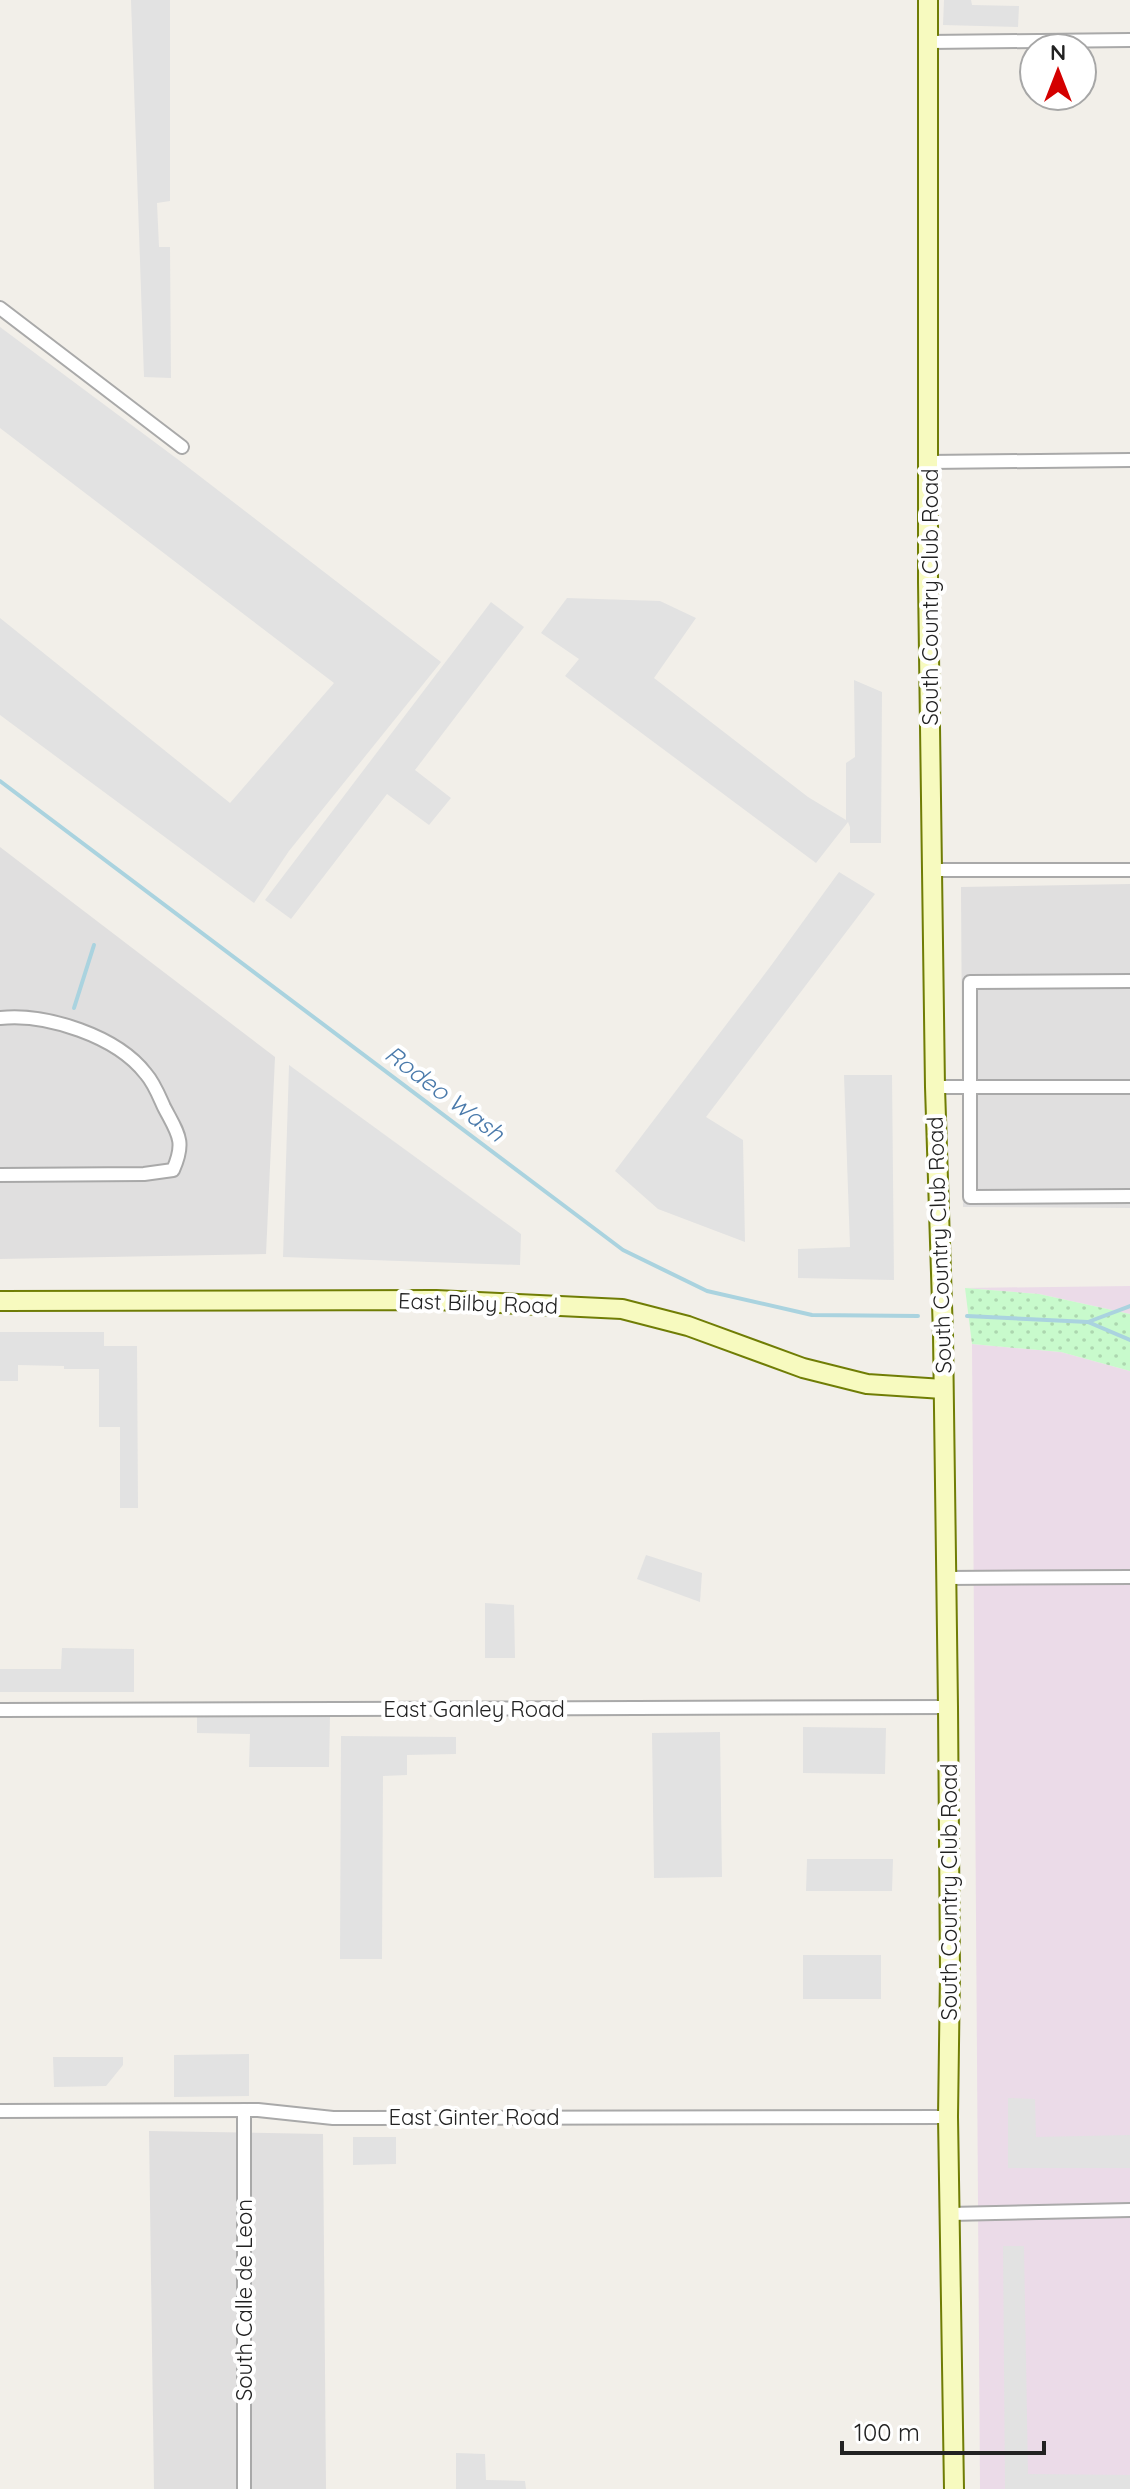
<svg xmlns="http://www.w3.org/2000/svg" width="1130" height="2489" font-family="Quicksand,sans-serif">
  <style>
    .residential { fill: #e0dfdf }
    .industrial { fill: #ebdbe8 }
    .park { fill: url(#park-dots) }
    .parking { fill: #e2e2e2 }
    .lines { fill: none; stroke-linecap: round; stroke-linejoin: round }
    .stream { stroke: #aad3df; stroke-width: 4 }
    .street-casing { stroke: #a9a9a9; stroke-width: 16 }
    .secondary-casing { stroke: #707d05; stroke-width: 22 }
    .street { stroke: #fff; stroke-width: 12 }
    .secondary { stroke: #f7fabf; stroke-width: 18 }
    .labels { text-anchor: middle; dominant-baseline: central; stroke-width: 8; stroke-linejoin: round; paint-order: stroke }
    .street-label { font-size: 22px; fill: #222; stroke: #fff }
    .water-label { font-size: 24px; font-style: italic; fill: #4a7aab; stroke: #fff }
  </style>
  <defs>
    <pattern id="park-dots" width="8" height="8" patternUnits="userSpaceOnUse" patternTransform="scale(2)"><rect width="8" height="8" fill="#c8facc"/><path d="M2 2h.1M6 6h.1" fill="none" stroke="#acd6af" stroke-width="1.8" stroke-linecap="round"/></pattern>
  </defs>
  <rect width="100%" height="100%" fill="#f2efe9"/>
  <!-- residential -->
  <g class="residential">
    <polygon points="0,847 275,1057 266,1254 0,1259"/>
    <polygon points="1130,884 1130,1208 963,1207 961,887"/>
    <polygon points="149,2131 323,2134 326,2489 154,2489"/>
  </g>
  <!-- industrial -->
  <g class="industrial">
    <polygon points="1130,1286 1130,1314 1039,1294 965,1288"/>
    <polygon points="972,1344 1061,1352 1130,1371 1130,2489 980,2489"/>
  </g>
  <!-- park -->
  <polygon class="park" points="965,1288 1039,1294 1130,1314 1130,1371 1061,1352 972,1344"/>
  <!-- parking -->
  <g class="parking">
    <polygon points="131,0 170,0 170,201 157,203 159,247 170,247 171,378 144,377"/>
    <polygon points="944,0 971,0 972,5 1019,6 1018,27 943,25"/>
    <polygon points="0,327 180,461 441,662 289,851 254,903 0,715 0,618 230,803 334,683 0,428"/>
    <polygon points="567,598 660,601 696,618 654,678 808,797 846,820 846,763 855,757 854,680 882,692 881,843 850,843 850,827 848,822 816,863 565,676 579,659 541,633"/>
    <polygon points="491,602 524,627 415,770 451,798 429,825 387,794 291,919 265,900"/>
    <polygon points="839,872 875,894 706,1117 743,1140 745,1242 658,1209 615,1171 770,967"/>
    <polygon points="289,1065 521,1234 520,1265 283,1257"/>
    <polygon points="844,1075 892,1075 894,1280 798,1278 798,1249 850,1247"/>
    <polygon points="0,1332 104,1332 104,1346 137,1346 138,1508 120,1508 120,1427 99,1427 99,1369 64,1369 64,1366 18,1365 18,1381 0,1381"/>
    <polygon points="646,1555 702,1573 700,1602 637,1579"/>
    <polygon points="485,1603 514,1605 515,1658 485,1658"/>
    <polygon points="62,1648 134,1649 134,1692 0,1692 0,1669 61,1669"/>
    <polygon points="197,1714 330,1715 329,1767 249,1767 250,1734 197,1733"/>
    <polygon points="803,1727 886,1728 885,1774 803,1773"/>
    <polygon points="720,1732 722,1877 654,1878 652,1733"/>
    <polygon points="341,1736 456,1737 456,1754 407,1755 407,1775 383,1776 382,1959 340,1959"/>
    <polygon points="807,1859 893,1859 892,1891 806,1891"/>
    <rect x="803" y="1955" width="78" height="44"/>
    <polygon points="249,2054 249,2096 174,2097 174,2055"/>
    <polygon points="53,2057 123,2057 123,2065 106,2086 54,2087"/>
    <polygon points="1008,2098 1035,2099 1036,2137 1130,2135 1130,2168 1008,2168"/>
    <polygon points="353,2137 396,2137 396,2164 353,2165"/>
    <polygon points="1003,2246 1024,2246 1028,2474 1130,2475 1130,2489 1005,2489"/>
    <polygon points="456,2453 485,2454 486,2480 525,2481 526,2489 456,2489"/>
  </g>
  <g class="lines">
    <!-- stream -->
    <g class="stream">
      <polyline points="0,781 623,1250 707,1291 812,1315 918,1316"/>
      <polyline points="74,1008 94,945"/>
      <polyline points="967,1316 1088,1322 1130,1340"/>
      <polyline points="1088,1322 1130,1306"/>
    </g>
    <!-- street casing -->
    <g class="street-casing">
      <g id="street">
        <polyline points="929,42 1130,40"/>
        <polyline points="0,308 182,447"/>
        <polyline points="929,462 1130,460"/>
        <polyline points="932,870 1130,870"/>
        <polyline points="1130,981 970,982 970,1197 1130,1196"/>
        <path d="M0,1018c46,-5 117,18 146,56 8,9 13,22 18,33 14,27 22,34 9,63l-29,4 -144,1"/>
        <polyline points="935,1087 1130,1087"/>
        <polyline points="946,1578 1130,1577"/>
        <polyline points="0,1710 948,1707"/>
        <polyline points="244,2110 244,2489"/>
        <polyline points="0,2111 258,2110 333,2118 362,2118 948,2117"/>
        <polyline points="950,2214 1130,2210"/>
      </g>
    </g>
    <!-- secondary casing -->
    <g class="secondary-casing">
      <g id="secondary">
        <polyline points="928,0 928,582 935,1087 943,1335 948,1707 950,1972 948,2117 954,2489"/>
        <polyline points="0,1301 436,1300 622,1309 688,1326 803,1368 867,1384 943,1389"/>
      </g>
    </g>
    <!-- street -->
    <use href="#street" class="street"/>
    <!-- secondary -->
    <use href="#secondary" class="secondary"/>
  </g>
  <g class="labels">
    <!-- street labels -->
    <g class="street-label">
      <text transform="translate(930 597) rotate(-90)">South Country Club Road</text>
      <text transform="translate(939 1245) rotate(-92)">South Country Club Road</text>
      <text transform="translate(478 1303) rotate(2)">East Bilby Road</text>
      <text x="474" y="1709">East Ganley Road</text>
      <text transform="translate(949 1892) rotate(-90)">South Country Club Road</text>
      <text x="474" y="2117">East Ginter Road</text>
      <text transform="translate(244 2300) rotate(-90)">South Calle de Leon</text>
    </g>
    <!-- water labels -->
    <g class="water-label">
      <text transform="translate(445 1093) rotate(37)">Rodeo Wash</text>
    </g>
  </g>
  <!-- north arrow -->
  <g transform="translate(1058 72)"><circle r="38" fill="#ffffff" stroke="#a7a7a7" stroke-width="2"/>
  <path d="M0-6L14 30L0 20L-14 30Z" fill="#d40000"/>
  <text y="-12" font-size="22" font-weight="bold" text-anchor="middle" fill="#222222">N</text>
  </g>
  <!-- scale -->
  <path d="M842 2441v12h202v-12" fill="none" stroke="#222222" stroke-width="4"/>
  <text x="854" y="2441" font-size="24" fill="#222222" stroke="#ffffff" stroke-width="6" paint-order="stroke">100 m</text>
</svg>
